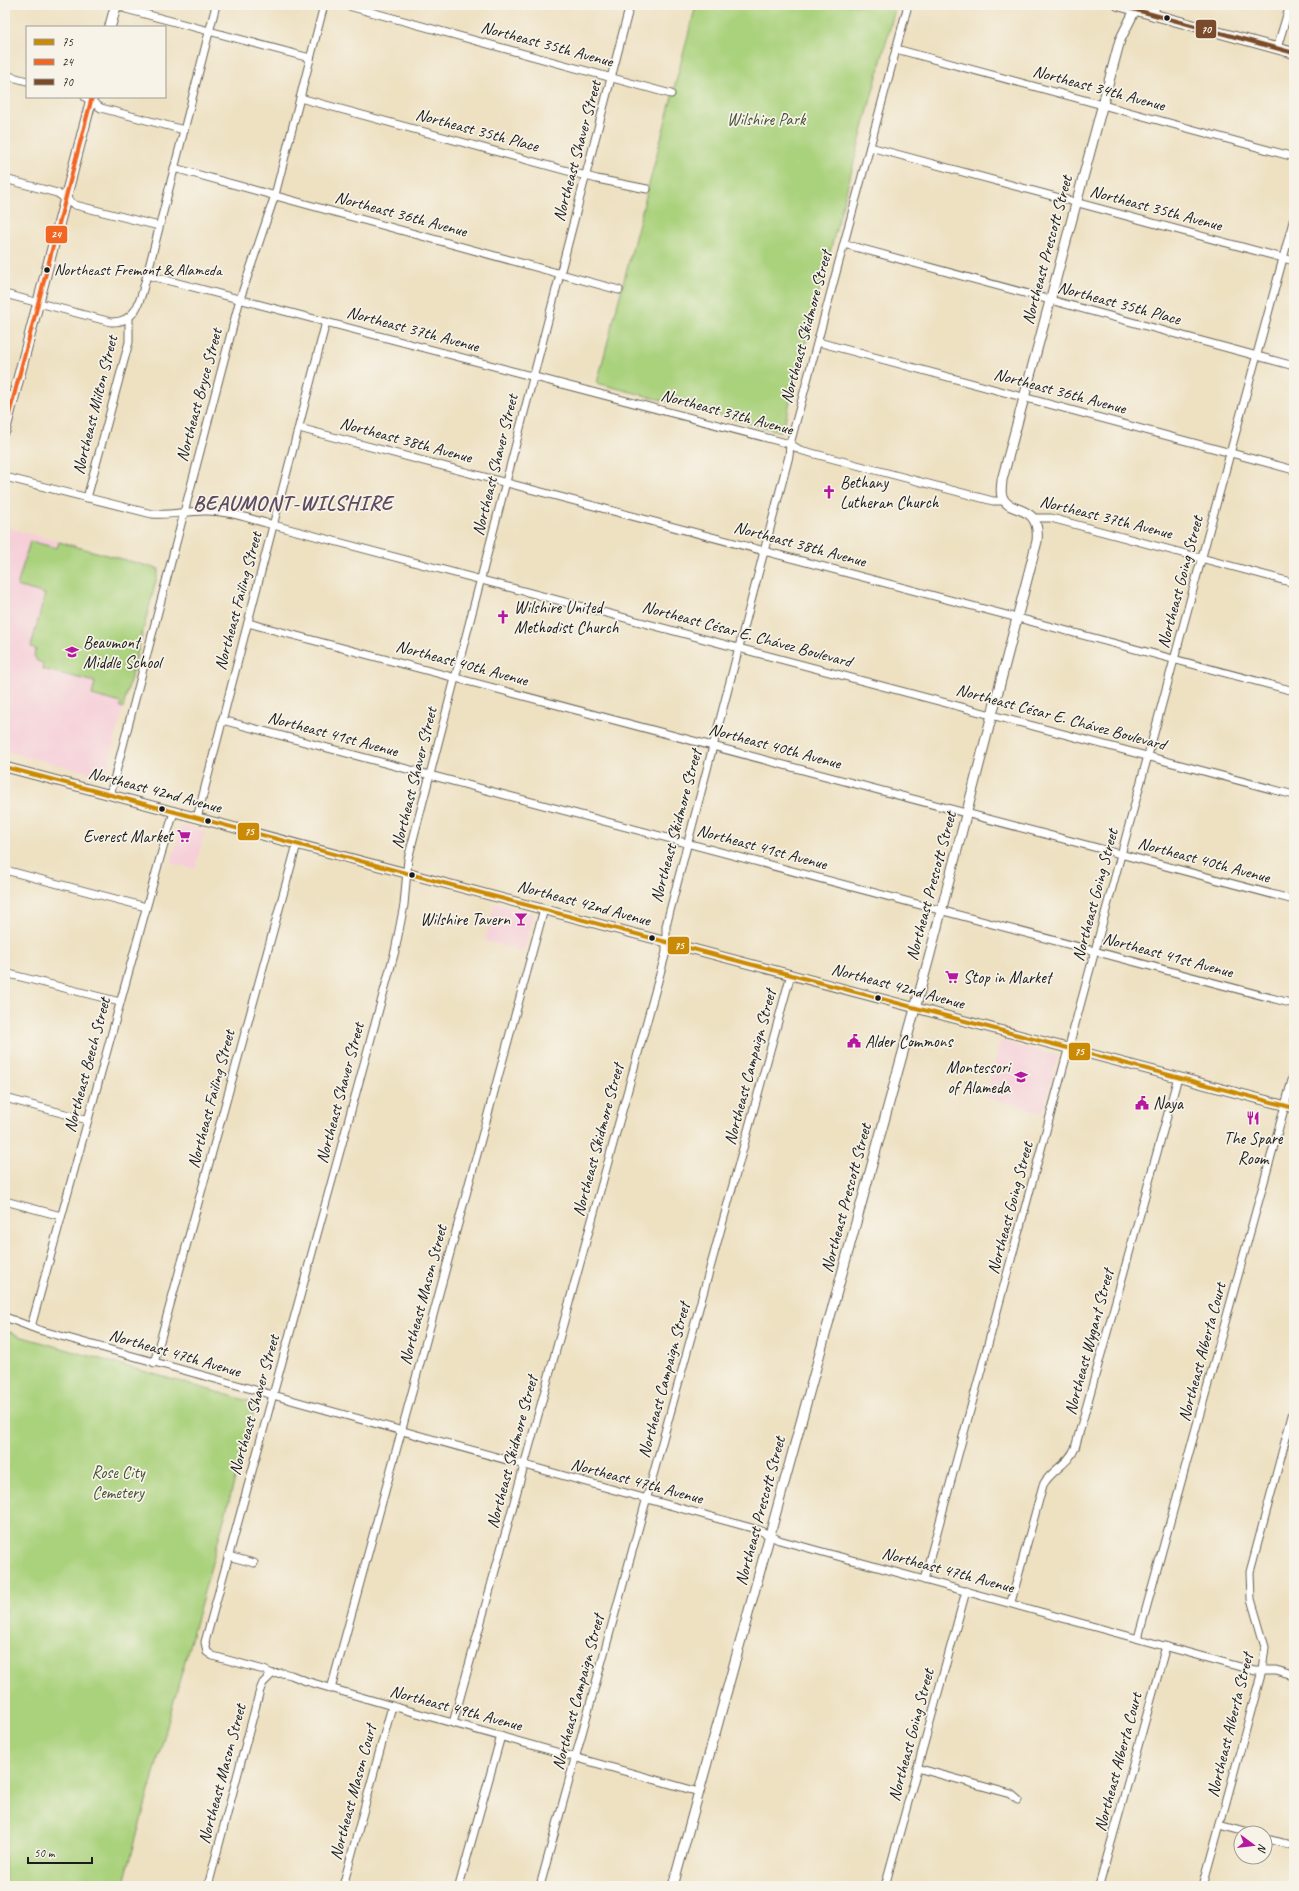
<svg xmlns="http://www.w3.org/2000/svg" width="1299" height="1891" font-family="Caveat,sans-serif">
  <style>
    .built { fill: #f6cfd9 }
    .green { fill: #aad27d; stroke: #63774c }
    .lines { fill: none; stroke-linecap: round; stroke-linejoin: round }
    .minor-casing { stroke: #666156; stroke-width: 9 }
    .tertiary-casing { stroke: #666156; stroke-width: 11 }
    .secondary-casing { stroke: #666156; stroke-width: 12 }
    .minor { stroke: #fff; stroke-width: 7 }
    .tertiary { stroke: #fff; stroke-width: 9 }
    .secondary { stroke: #fff; stroke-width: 10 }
    .bus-1-casing { stroke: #f7f3e8; stroke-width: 7 }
    .bus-2-casing { stroke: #f7f3e8; stroke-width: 7 }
    .bus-3-casing { stroke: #f7f3e8; stroke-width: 7 }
    .bus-1 { stroke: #cb8a06; stroke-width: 4 }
    .bus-2 { stroke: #f26522; stroke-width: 4 }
    .bus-3 { stroke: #7a4b2a; stroke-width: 4 }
    .bus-dot { fill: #1c1c1c; stroke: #f7f3e8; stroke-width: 1.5 }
    .labels { text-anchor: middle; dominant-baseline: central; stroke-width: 3.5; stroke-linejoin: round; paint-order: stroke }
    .bus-label { font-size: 16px; fill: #1c1c1c; stroke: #f7f3e8; text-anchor: start }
    .street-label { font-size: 17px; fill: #1c1c1c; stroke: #f7f3e8 }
    .park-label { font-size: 17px; fill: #475339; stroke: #f7f3e8 }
    .poi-label { font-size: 17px; fill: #1c1c1c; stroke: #f7f3e8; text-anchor: start }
    .district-label { font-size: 21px; font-weight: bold; letter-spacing: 1px; fill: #5e4b5f; stroke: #f7f3e8 }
    .line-badge { stroke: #f7f3e8; stroke-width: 1.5 }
    .badge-label { font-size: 11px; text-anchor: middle; font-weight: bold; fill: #fff }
  </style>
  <rect width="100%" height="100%" fill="#f7f3e8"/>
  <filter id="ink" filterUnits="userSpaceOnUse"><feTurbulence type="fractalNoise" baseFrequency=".025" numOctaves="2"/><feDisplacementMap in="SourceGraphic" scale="8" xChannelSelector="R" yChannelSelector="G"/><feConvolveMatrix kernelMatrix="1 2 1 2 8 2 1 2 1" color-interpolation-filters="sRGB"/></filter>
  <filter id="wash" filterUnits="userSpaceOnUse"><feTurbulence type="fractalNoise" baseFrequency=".012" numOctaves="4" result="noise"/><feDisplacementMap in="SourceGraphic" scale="16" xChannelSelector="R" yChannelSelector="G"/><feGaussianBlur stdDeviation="0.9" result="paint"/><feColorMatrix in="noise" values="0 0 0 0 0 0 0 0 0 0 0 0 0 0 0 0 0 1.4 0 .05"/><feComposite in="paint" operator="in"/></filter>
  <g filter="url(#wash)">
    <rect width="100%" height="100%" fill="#eee1c2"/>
    <!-- built -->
    <g class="built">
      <polygon points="5,527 160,568 105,777 5,751"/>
      <polygon points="182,825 205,831 195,869 171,863"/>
      <polygon points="495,903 534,914 524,951 485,941"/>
      <polygon points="1000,1041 1058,1056 1043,1113 985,1097"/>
    </g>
    <!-- green -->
    <g class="green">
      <polygon points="696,5 896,5 782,432 597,383"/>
      <polygon points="30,541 57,548 59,542 159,569 123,708 120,707 121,703 92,695 95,682 42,669 43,663 37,661 34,655 36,649 31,647 45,594 17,586"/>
      <polygon points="5,1330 19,1336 256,1403 123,1886 5,1886"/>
    </g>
  </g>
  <g filter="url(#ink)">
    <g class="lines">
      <!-- minor casing -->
      <g class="minor-casing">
        <g id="minor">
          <polyline points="119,5 126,9 310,58"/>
          <polyline points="345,5 671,94"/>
          <polyline points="1277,48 1290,5"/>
          <polyline points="896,49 1294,157"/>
          <polyline points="5,75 27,81"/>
          <polyline points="85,97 101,108 184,130"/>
          <polyline points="300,98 597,179 647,189"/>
          <polyline points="870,147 1294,261"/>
          <polyline points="174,168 619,290"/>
          <polyline points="5,179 57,193 75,205 159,226"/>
          <polyline points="844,244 1294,366"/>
          <polyline points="147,275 790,444 800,450 993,501 1005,501"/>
          <path d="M5,294l106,28c28,1 30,-27 36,-47l69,-270"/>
          <polyline points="818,342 1294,470"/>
          <polyline points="299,428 1294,691"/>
          <path d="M5,477l147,37c19,2 37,-4 56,-3 20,0 39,7 58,12l1028,272"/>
          <polyline points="87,498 129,342 129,319"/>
          <polyline points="1033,518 1051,518 1294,583"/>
          <polyline points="248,623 1294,900"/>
          <polyline points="222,720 1294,1004"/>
          <polyline points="110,795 240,299 275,195 324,5"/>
          <polyline points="197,818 326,322"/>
          <polyline points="5,870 146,907"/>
          <polyline points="5,973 120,1002"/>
          <polyline points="5,1098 88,1120"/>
          <polyline points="5,1201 61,1216"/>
          <polyline points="5,1317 39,1330 759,1530 779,1540 1255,1671 1276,1671 1294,1676"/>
          <polyline points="31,1327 160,858 174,812"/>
          <polyline points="154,1363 297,844"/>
          <polyline points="228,1556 254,1563"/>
          <polyline points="924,1580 1294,218"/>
          <path d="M1011,1602l32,-117c8,-15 26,-21 32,-37l103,-371"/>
          <polyline points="1138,1638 1294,1073"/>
          <polyline points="272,1674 264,1670 213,1656 207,1652 205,1642 395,951 404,905 408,859 630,5"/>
          <polyline points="331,1689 544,909"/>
          <polyline points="453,1723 666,952 666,926 789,456 790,444 908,5"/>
          <polyline points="917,1768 1011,1794 1018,1800"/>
          <polyline points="1220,1825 1249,1833"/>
          <polyline points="1265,1838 1294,1846"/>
          <polyline points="208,1886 260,1690 263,1683 272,1674 283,1673 291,1675 306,1681 392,1706 699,1792"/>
          <polyline points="343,1886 392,1706"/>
          <polyline points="459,1886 501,1736"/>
          <polyline points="540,1886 791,974"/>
          <polyline points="885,1886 966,1591"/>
          <polyline points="1099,1886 1166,1646"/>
          <polyline points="1203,1886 1262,1671 1265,1647 1251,1599 1250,1572 1294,1408"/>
        </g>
      </g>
      <!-- tertiary casing -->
      <g class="tertiary-casing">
        <g id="tertiary">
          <polyline points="1153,15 1155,5"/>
          <polyline points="5,767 1294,1108"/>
          <path d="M673,1886l256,-928 108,-417c4,-40 -29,-25 -35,-45 -2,-5 0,-11 0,-16l118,-440 15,-30"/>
        </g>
      </g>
      <!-- secondary casing -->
      <g class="secondary-casing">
        <g id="secondary">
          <polyline points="1118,5 1294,53"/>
          <polyline points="110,27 116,5"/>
          <polyline points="5,430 92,97"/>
        </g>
      </g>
      <!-- minor -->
      <use href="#minor" class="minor"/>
      <!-- tertiary -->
      <use href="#tertiary" class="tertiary"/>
      <!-- secondary -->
      <use href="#secondary" class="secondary"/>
      <!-- bus-1 casing -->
      <g class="bus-1-casing">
        <polyline id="bus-1" points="5,767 1294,1108"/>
      </g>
      <!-- bus-2 casing -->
      <g class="bus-2-casing">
        <polyline id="bus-2" points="5,430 92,97"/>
      </g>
      <!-- bus-3 casing -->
      <g class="bus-3-casing">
        <polyline id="bus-3" points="1118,5 1294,53"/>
      </g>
      <!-- bus-1 -->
      <use href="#bus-1" class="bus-1"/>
      <!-- bus-2 -->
      <use href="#bus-2" class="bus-2"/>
      <!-- bus-3 -->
      <use href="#bus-3" class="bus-3"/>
    </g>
  </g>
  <!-- icons -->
  <defs>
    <g id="church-bare" transform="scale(1.08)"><path d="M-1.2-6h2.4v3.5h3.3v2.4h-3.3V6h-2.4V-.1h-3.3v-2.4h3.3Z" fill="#b5179e" stroke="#f7f3e8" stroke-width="2.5" paint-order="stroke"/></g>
    <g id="school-bare" transform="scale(1.08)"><path d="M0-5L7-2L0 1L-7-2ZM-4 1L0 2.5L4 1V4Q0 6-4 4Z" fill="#b5179e" stroke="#f7f3e8" stroke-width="2.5" paint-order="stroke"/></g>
    <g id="supermarket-bare" transform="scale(1.08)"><path d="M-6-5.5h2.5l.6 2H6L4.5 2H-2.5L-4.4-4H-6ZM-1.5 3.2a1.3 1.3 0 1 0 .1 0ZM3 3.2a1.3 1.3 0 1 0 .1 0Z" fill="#b5179e" stroke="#f7f3e8" stroke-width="2.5" paint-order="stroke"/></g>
    <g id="bar-bare" transform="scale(1.08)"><path d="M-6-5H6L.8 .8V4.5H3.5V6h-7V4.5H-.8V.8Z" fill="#b5179e" stroke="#f7f3e8" stroke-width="2.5" paint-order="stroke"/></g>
    <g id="civic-bare" transform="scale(1.08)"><path d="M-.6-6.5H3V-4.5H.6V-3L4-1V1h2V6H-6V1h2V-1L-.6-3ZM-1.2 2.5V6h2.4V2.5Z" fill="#b5179e" stroke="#f7f3e8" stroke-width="2.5" paint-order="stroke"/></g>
    <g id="restaurant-bare" transform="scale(1.08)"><path d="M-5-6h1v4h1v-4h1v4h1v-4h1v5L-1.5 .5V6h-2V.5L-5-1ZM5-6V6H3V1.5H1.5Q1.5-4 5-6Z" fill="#b5179e" stroke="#f7f3e8" stroke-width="2.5" paint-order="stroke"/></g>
  </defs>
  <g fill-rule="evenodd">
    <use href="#church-bare" x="829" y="492"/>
    <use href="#church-bare" x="503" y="617"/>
    <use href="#school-bare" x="72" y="652"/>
    <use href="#supermarket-bare" x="184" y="836"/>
    <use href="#bar-bare" x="521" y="919"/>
    <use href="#supermarket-bare" x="952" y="977"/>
    <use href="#civic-bare" x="854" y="1041"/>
    <use href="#school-bare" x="1021" y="1077"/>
    <use href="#civic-bare" x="1142" y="1103"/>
    <use href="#restaurant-bare" x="1253" y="1118"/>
  </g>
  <!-- markers -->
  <g class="bus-dot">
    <circle cx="1167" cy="18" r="3.5"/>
    <circle cx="47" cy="270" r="3.5"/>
    <circle cx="162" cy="809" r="3.5"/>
    <circle cx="208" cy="821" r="3.5"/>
    <circle cx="412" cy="875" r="3.5"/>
    <circle cx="652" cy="938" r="3.5"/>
    <circle cx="878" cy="998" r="3.5"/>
  </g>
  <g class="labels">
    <!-- bus labels -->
    <g class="bus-label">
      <text x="54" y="270">Northeast Fremont &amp; Alameda</text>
    </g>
    <!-- street labels -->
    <g class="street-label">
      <text transform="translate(547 44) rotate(15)">Northeast 35th Avenue</text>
      <text transform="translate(1099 88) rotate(15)">Northeast 34th Avenue</text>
      <text transform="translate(477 130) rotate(15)">Northeast 35th Place</text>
      <text transform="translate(577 151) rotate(-75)">Northeast Shaver Street</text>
      <text transform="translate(1156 208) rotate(15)">Northeast 35th Avenue</text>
      <text transform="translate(401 214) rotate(15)">Northeast 36th Avenue</text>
      <text transform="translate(1047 250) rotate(-75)">Northeast Prescott Street</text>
      <text transform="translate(1119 303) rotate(15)">Northeast 35th Place</text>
      <text transform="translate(806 327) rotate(-75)">Northeast Skidmore Street</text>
      <text transform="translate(413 329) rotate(15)">Northeast 37th Avenue</text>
      <text transform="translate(1060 391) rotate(15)">Northeast 36th Avenue</text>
      <text transform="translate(199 395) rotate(-75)">Northeast Bryce Street</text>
      <text transform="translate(95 405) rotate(-76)">Northeast Milton Street</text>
      <text transform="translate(727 412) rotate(15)">Northeast 37th Avenue</text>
      <text transform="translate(406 440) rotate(15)">Northeast 38th Avenue</text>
      <text transform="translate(495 465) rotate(-76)">Northeast Shaver Street</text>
      <text transform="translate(1106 517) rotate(14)">Northeast 37th Avenue</text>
      <text transform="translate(800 544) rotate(15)">Northeast 38th Avenue</text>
      <text transform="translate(1180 582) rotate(-75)">Northeast Going Street</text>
      <text transform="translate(238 601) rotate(-75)">Northeast Failing Street</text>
      <text transform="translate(747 634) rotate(15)">Northeast César E. Chávez Boulevard</text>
      <text transform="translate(462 663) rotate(15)">Northeast 40th Avenue</text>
      <text transform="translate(1061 717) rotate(15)">Northeast César E. Chávez Boulevard</text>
      <text transform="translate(333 734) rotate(15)">Northeast 41st Avenue</text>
      <text transform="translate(775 746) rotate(15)">Northeast 40th Avenue</text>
      <text transform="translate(414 778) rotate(-76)">Northeast Shaver Street</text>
      <text transform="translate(155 790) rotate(15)">Northeast 42nd Avenue</text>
      <text transform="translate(676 826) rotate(-75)">Northeast Skidmore Street</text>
      <text transform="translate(762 847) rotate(15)">Northeast 41st Avenue</text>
      <text transform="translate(1204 860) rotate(15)">Northeast 40th Avenue</text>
      <text transform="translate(931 886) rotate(-75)">Northeast Prescott Street</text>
      <text transform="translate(1095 895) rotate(-75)">Northeast Going Street</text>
      <text transform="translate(584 903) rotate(15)">Northeast 42nd Avenue</text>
      <text transform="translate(1168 955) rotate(15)">Northeast 41st Avenue</text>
      <text transform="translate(898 986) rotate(15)">Northeast 42nd Avenue</text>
      <text transform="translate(87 1065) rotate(-75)">Northeast Beech Street</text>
      <text transform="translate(750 1067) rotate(-75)">Northeast Campaign Street</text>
      <text transform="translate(340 1093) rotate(-75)">Northeast Shaver Street</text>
      <text transform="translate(211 1099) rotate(-75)">Northeast Failing Street</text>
      <text transform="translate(598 1140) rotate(-75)">Northeast Skidmore Street</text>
      <text transform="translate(846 1198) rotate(-75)">Northeast Prescott Street</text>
      <text transform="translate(1010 1208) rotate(-75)">Northeast Going Street</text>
      <text transform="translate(423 1295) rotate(-75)">Northeast Mason Street</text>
      <text transform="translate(1089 1342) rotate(-75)">Northeast Wygant Street</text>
      <text transform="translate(1202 1352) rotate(-75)">Northeast Alberta Court</text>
      <text transform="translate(175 1353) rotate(16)">Northeast 47th Avenue</text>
      <text transform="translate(664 1380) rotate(-75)">Northeast Campaign Street</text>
      <text transform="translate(254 1405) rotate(-74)">Northeast Shaver Street</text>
      <text transform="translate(512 1452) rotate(-75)">Northeast Skidmore Street</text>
      <text transform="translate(637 1481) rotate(15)">Northeast 47th Avenue</text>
      <text transform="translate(760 1511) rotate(-75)">Northeast Prescott Street</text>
      <text transform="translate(948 1570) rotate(15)">Northeast 47th Avenue</text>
      <text transform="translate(578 1692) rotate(-75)">Northeast Campaign Street</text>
      <text transform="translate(456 1708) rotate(15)">Northeast 49th Avenue</text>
      <text transform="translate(1230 1725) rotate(-76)">Northeast Alberta Street</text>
      <text transform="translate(911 1735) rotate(-75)">Northeast Going Street</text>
      <text transform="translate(1118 1762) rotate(-75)">Northeast Alberta Court</text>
      <text transform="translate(222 1774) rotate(-75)">Northeast Mason Street</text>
      <text transform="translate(353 1792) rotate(-75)">Northeast Mason Court</text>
    </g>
    <!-- park labels -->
    <g class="park-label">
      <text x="766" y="119">Wilshire Park</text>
      <text x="118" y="1472">Rose City<tspan x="118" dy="20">Cemetery</tspan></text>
    </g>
    <!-- poi labels -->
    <g class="poi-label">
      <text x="840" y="482">Bethany<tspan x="840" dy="20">Lutheran Church</tspan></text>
      <text x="514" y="607">Wilshire United<tspan x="514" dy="20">Methodist Church</tspan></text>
      <text x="83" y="642">Beaumont<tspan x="83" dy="20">Middle School</tspan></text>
      <text x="173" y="836" text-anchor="end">Everest Market</text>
      <text x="510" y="919" text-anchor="end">Wilshire Tavern</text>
      <text x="963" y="977">Stop in Market</text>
      <text x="865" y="1041">Alder Commons</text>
      <text x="1010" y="1067" text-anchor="end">Montessori<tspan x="1010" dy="20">of Alameda</tspan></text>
      <text x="1153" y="1103">Naya</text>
      <text x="1253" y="1138" text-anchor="middle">The Spare<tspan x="1253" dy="20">Room</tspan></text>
    </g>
    <!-- district labels -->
    <g class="district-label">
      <text x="293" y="503">BEAUMONT-WILSHIRE</text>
    </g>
  </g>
  <g class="line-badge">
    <rect x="1195" y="19" width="22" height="20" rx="4" fill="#7a4b2a"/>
    <rect x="45" y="225" width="23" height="19" rx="4" fill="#f26522"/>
    <rect x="237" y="822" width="23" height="19" rx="4" fill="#cb8a06"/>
    <rect x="667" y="936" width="23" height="19" rx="4" fill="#cb8a06"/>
    <rect x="1068" y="1042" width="23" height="19" rx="4" fill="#cb8a06"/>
  </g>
  <g class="badge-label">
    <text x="1206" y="33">70</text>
    <text x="56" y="238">24</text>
    <text x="249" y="835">75</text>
    <text x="679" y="949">75</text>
    <text x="1079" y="1055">75</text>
  </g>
  <!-- margin -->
  <rect width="1299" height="1891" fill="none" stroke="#f7f3e8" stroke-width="20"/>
  <!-- legend -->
  <rect x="26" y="26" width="140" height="72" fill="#f7f3e8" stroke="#9f9d96"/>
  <rect x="34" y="39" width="20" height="6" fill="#cb8a06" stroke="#9f9d96"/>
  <text x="62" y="46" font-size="12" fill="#1c1c1c">75</text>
  <rect x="34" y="59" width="20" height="6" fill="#f26522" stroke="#9f9d96"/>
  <text x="62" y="66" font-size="12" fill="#1c1c1c">24</text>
  <rect x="34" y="79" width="20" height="6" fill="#7a4b2a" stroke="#9f9d96"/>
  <text x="62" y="86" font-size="12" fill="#1c1c1c">70</text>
  <!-- north arrow -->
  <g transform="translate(1253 1845) rotate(105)"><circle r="19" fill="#f7f3e8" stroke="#9f9d96"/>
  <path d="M0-3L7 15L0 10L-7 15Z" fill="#b5179e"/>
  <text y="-6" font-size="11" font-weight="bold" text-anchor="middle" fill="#1c1c1c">N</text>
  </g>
  <!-- scale -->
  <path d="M28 1857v6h64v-6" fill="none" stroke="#1c1c1c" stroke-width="2"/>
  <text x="34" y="1857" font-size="12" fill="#1c1c1c" stroke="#f7f3e8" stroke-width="3" paint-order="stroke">50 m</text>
</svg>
